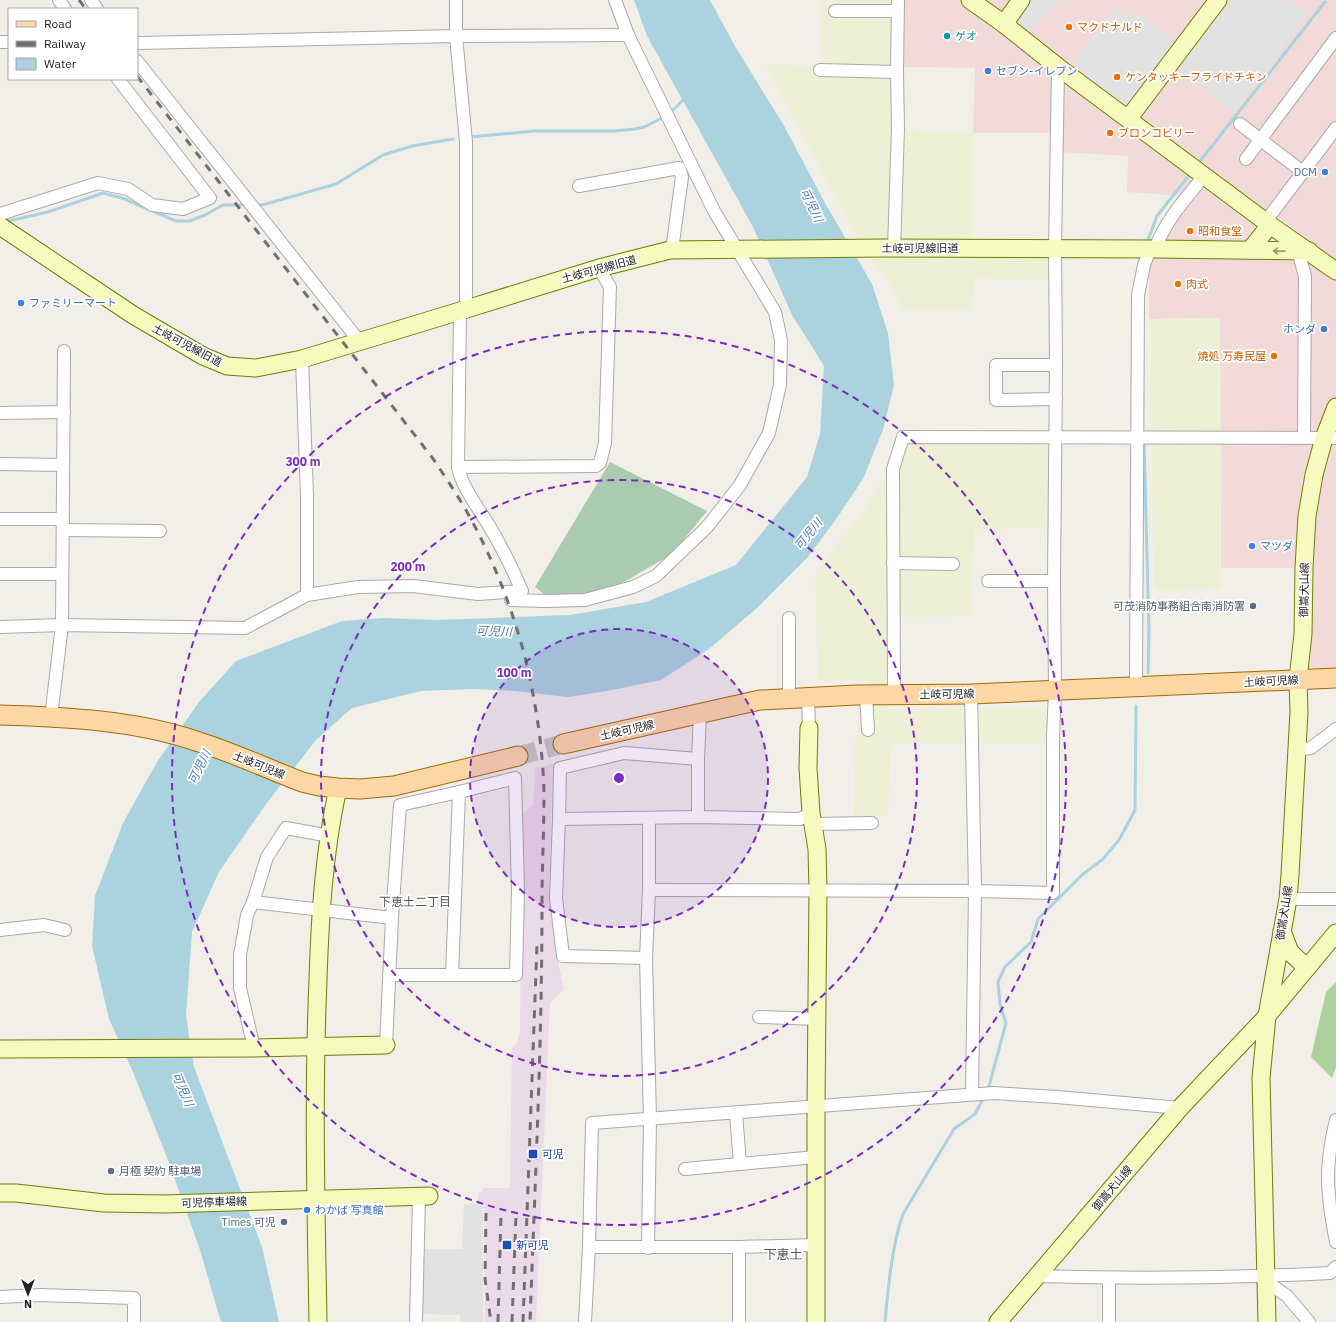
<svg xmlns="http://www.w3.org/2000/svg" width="1336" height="1322" font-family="'IBM Plex Sans','Noto Sans JP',sans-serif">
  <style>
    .commercial { fill: #f2dad9 }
    .industrial { fill: #ebdbe8 }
    .farmland { fill: #eef0d5 }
    .forest { fill: #add19e }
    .cemetery { fill: #aacbaf }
    .parking { fill: #e2e2e2 }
    .water { fill: #aad3df }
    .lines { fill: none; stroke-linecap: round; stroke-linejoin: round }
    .stream { stroke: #aad3df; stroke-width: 3 }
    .primary-tunnel { stroke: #c8c6c1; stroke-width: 19; stroke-dasharray: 19 10; stroke-linecap: butt }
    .street-casing { stroke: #a9a9a9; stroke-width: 14 }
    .secondary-casing { stroke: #707d05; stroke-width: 19 }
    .primary-casing { stroke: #a06b00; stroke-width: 21 }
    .street { stroke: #fff; stroke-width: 12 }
    .secondary { stroke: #f7fabf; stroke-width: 17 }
    .primary { stroke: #fcd6a4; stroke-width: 19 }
    .rail { stroke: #707070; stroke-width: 3; stroke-dasharray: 8 8; stroke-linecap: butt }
    .oneway { stroke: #979978 }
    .ring { fill: none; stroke: #7b2cbf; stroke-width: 2; stroke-dasharray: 7 5 }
    .food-dot { fill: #e8710a; stroke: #fff; stroke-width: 1.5 }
    .culture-dot { fill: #0f9aa8; stroke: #fff; stroke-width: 1.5 }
    .shop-dot { fill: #3f7fe0; stroke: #fff; stroke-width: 1.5 }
    .service-dot { fill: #5c6f8a; stroke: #fff; stroke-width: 1.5 }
    .transit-dot { fill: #1a4fb4; stroke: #fff; stroke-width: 1.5 }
    .labels { text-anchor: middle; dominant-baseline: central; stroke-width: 3.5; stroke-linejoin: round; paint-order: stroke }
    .food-label { font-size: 11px; fill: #c56008; stroke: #fff; text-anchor: start }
    .culture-label { font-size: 11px; fill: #0d838f; stroke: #fff; text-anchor: start }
    .shop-label { font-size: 11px; fill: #366cbe; stroke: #fff; text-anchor: start }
    .street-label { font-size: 11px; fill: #222; stroke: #fff }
    .service-label { font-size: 11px; fill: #4e5e75; stroke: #fff; text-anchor: end }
    .transit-label { font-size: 11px; fill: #164399; stroke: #fff; text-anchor: start }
    .water-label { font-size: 12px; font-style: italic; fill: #4a7aab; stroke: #fff }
    .neighbourhood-label { font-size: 12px; fill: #555; stroke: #fff }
    .quarter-label { font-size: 13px; fill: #555; stroke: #fff }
    .centre { fill: #7b2cbf; stroke: #fff; stroke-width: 2 }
    .ring-label { font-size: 12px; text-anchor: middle; font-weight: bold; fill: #7b2cbf; stroke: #fff; stroke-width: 3.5; stroke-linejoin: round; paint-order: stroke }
  </style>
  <rect width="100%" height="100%" fill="#f2efe9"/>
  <!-- commercial -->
  <g class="commercial">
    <polygon points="898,0 1336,0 1336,263 1268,208 1244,241 1161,244 1184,196 1127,192 1128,156 1060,152 1060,133 973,133 975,68 897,67"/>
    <polygon points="1154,249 1309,262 1336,279 1336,678 1298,679 1304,568 1221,568 1220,318 1149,319 1149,267"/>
  </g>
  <!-- industrial -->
  <polygon class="industrial" points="553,764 549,886 559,966 564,989 550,1003 536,1322 485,1322 484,1204 478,1204 478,1194 483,1190 483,1188 510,1188 512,1048 517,1043 520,1032 522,814 533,805 535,768"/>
  <!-- farmland -->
  <g class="farmland">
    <polygon points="821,0 898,0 896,130 973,133 973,249 1055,249 1050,280 975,278 971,310 903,310 889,283 859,241 765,65 821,66"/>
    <polygon points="1220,318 1221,589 1154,590 1149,319"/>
    <polygon points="1049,440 1049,528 974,529 971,616 891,618 889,709 963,709 1049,707 1049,738 1046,743 891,743 888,816 854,816 855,735 872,735 870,679 818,681 815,575 821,565 863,512 887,471 907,443"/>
  </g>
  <!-- forest -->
  <polygon class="forest" points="1336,982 1336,1067 1332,1078 1311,1057 1326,992"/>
  <!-- cemetery -->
  <polygon class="cemetery" points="610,462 707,511 672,554 624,582 583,596 548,597 535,587"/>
  <!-- parking -->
  <g class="parking">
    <polygon points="1030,0 1060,0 1029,34 1013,24"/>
    <polygon points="1232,0 1288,0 1308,15 1234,112 1165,59 1127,102 1122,104 1073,65 1114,6 1131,19 1141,15 1191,52"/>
    <polygon points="464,1204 483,1205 483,1322 460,1322 460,1315 422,1314 423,1249 462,1249"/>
  </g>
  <!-- water -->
  <polygon class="water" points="634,0 710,0 736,48 783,124 825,203 872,284 888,333 894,385 883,430 863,479 837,518 807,558 757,608 709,649 661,680 607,691 568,697 515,691 474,689 421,691 352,708 316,740 266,804 219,872 192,932 186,1015 194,1067 262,1247 279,1322 221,1322 200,1250 168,1160 133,1072 109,1019 92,946 95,896 123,823 157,762 199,702 236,661 342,621 383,618 439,620 570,615 646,602 736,565 807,477 820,434 824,366 792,315 753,227 647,36"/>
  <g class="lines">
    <!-- stream -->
    <g class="stream">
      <polyline points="669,114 685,98"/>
      <polyline points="469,137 534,131 615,131 635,129 644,127 664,117"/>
      <polyline points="1201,160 1325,2"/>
      <polyline points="257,205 262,205 336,184 383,155 412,146 453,139"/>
      <polyline points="4,222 48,212 103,193 122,198 176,221 190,221 205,215 223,205 247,205"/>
      <polyline points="1148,240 1157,216 1190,174"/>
      <polyline points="1144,442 1149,630 1148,673"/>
      <polyline points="988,1090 1006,1023 1000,1004 998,982 1005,967 1031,942 1038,919 1083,874 1102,860 1119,840 1135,810 1136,706"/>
      <path d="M885,1322c3,-33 7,-77 18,-108l51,-85 21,-15 9,-17"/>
    </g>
    <!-- primary-tunnel -->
    <polyline class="primary-tunnel" points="518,756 563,744"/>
    <!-- street casing -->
    <g class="street-casing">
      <g id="street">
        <polyline points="59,0 65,9"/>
        <polyline points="91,0 97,9"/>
        <polyline points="456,0 456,36 466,142 466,309"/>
        <polyline points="835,11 897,11"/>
        <polyline points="0,42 9,42"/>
        <polyline points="137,43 456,36 628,35"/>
        <polyline points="137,61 360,342"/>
        <polyline points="820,70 897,72"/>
        <polyline points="1240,124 1303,172"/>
        <polyline points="1246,159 1336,38"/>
        <polyline points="579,186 679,168 682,177 672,250"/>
        <polyline points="0,214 98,183 128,189 152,205 183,209 210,198 118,79"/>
        <polyline points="1266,221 1336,128"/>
        <polyline points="894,249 898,128 897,72 898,0"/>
        <path d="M1155,249c10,-28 31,-51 49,-73"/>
        <polyline points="1298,251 1305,276 1304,437"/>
        <polyline points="460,311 458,467 596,466 600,463 605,443 610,287 599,268"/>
        <polyline points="1056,399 996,400 996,365 1056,365"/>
        <polyline points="0,413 64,412"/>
        <polyline points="0,464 63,465"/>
        <polyline points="0,519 63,519"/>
        <polyline points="63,530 160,531"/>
        <polyline points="893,563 953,564"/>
        <polyline points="0,574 62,574"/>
        <polyline points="988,581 1054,581"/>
        <path d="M307,595l51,-8 55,-1 65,8 44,-3c-10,-23 -21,-46 -34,-67 -11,-18 -26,-37 -30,-57"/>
        <polyline points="511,600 545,601 585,600 633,587 656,576 707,527 740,485 769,433 780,385 781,340 775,312 714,211 628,35 615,0"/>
        <polyline points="0,627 62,625 245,628 307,595 307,496 302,359"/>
        <polyline points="1136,687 1138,295 1144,265 1150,249"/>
        <polyline points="971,694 975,891 972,1094"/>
        <polyline points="866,695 868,730"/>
        <polyline points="894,695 893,469 903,437 1336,438"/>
        <polyline points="808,697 809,728"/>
        <polyline points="789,699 789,618"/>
        <polyline points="51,717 62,625 64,351"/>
        <polyline points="1297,750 1311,748 1336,729"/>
        <polyline points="698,817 698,759 700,714"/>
        <polyline points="559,819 698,817 800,819 811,813"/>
        <polyline points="814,824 872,823"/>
        <polyline points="649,890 975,891 1053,893 1053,737 1055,691 1054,581 1056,365 1055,249 1058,67"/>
        <polyline points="1288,899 1336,899"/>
        <polyline points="253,902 392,918"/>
        <polyline points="0,930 44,925 65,930"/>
        <polyline points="646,958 563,956 556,898 559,819 560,768 624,753 698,759"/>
        <polyline points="452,975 459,792"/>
        <polyline points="759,1017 817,1019"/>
        <polyline points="386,1045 392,918 400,805 459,792 515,778 518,890 516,975 389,975"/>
        <polyline points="254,1048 240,988 240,955 247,915 253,902 267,857 286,828 330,836"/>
        <polyline points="736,1113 740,1164"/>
        <path d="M1336,1120c-6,24 -10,50 -7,75 1,16 4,32 7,47"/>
        <polyline points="685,1169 816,1157"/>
        <polyline points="589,1247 739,1247 817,1245"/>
        <polyline points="739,1247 739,1322"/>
        <polyline points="648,1248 650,1119 646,958 649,890 649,818"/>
        <path d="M1037,1276c98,3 195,2 293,-3l6,-6"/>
        <polyline points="1109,1279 1109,1322"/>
        <polyline points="1267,1282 1287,1296 1309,1322"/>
        <polyline points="0,1297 40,1295 134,1298 134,1322"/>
        <polyline points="416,1322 419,1197"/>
        <polyline points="585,1322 589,1247 592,1123 994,1093 1057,1097 1180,1108"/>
      </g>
    </g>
    <!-- secondary casing -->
    <g class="secondary-casing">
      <g id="secondary">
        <polyline points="970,0 1004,24 1058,67 1270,225 1336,271"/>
        <polyline points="1004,24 1021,0"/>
        <polyline points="1128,119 1218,0"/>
        <polyline points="0,226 133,315 203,356 227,366 256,368 302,359 460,311 599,268 670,250 884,248 1155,249 1309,251"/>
        <polyline points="1250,250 1270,225"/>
        <polyline points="809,728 808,768 811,813 817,849 818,890 816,1107 816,1322"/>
        <polyline points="1282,931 1290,952 1307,968"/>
        <polyline points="0,1049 254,1048 386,1045"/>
        <polyline points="0,1193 16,1193 104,1203 164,1204 429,1196"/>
        <path d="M318,1322c-2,-114 -5,-228 0,-342 2,-64 6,-129 20,-192"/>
        <polyline points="998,1322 1180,1108 1267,1016 1336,933"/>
        <polyline points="1267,1322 1261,1078 1267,1016 1288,899 1290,875 1299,712 1298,679 1303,634 1304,568 1307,516 1314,475 1324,438 1336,407"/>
      </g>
    </g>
    <!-- primary casing -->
    <g class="primary-casing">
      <g id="primary">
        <path d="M0,715c66,2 136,5 199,27 35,11 69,27 103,40l17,4 19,2 22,1 34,-3 124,-30"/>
        <polyline points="563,744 760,700 856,695 971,694 1336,678"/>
      </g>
    </g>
    <!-- street -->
    <use href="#street" class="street"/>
    <!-- secondary -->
    <use href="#secondary" class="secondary"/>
    <!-- primary -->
    <use href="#primary" class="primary"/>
    <!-- rail -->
    <g class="rail">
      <polyline points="79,0 86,9"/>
      <path d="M137,76l297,384c11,17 23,34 33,52 26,46 46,98 59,149 10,43 17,88 18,132 0,37 -2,74 -2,111 0,139 -7,279 -12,418"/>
      <polyline points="486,1213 485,1279 491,1322"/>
      <polyline points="498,1322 501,1214"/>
      <polyline points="512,1322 516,1215"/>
      <polyline points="523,1322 537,944"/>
    </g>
  </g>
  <!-- one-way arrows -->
  <defs><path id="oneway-shaft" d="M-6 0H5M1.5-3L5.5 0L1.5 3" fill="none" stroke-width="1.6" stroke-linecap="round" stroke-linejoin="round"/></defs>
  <use class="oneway" href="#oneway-shaft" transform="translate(1279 251) rotate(-179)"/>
  <!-- distance rings -->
  <circle cx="619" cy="778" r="149" fill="#7b2cbf" fill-opacity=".12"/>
  <g class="ring">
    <circle cx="619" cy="778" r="149"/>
    <circle cx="619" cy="778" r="298"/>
    <circle cx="619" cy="778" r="447"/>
  </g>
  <!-- markers -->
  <g class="food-dot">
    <circle cx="1069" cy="27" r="4"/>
    <circle cx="1117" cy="77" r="4"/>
    <circle cx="1110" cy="133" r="4"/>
    <circle cx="1190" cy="231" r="4"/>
    <circle cx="1178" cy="284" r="4"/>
    <circle cx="1274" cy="356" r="4"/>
  </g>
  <circle class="culture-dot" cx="947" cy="36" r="4"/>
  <g class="shop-dot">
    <circle cx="988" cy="71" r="4"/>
    <circle cx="1325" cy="172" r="4"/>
    <circle cx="21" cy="303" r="4"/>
    <circle cx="1324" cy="329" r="4"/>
    <circle cx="1252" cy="546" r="4"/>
    <circle cx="307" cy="1210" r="4"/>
  </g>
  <g class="service-dot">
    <circle cx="1253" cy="606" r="4"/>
    <circle cx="111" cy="1171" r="4"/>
    <circle cx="284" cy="1222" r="4"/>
  </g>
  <g class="transit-dot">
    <rect x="528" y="1149" width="10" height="10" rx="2"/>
    <rect x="502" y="1240" width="10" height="10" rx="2"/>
  </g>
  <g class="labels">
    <!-- food labels -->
    <g class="food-label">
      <text x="1077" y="27">マクドナルド</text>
      <text x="1125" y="77">ケンタッキーフライドチキン</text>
      <text x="1118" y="133">ブロンコビリー</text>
      <text x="1198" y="231">昭和食堂</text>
      <text x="1186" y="284">肉式</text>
      <text x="1266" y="356" text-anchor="end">焼処 万寿民屋</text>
    </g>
    <!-- culture labels -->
    <g class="culture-label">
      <text x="955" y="36">ゲオ</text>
    </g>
    <!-- shop labels -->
    <g class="shop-label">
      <text x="996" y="71">セブン-イレブン</text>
      <text x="1317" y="172" text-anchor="end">DCM</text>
      <text x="29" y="303">ファミリーマート</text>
      <text x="1316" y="329" text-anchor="end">ホンダ</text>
      <text x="1260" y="546">マツダ</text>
      <text x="315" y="1210">わかば 写真館</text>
    </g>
    <!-- street labels -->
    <g class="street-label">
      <text x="920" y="248">土岐可児線旧道</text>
      <text transform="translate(599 269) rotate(-15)">土岐可児線旧道</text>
      <text transform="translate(187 345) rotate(28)">土岐可児線旧道</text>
      <text transform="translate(1304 590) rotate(-89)">御嵩犬山線</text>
      <text transform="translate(1271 681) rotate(-3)">土岐可児線</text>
      <text transform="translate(947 694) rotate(-1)">土岐可児線</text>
      <text transform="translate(627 730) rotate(-13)">土岐可児線</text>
      <text transform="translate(259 765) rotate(22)">土岐可児線</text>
      <text transform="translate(1284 913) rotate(-81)">御嵩犬山線</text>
      <text transform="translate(1112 1188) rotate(-50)">御嵩犬山線</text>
      <text transform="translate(214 1202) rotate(-2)">可児停車場線</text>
    </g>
    <!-- service labels -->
    <g class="service-label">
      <text x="1245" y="606">可茂消防事務組合南消防署</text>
      <text x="119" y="1171" text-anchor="start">月極 契約 駐車場</text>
      <text x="276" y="1222">Times 可児</text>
    </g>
    <!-- transit labels -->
    <g class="transit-label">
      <text x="542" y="1154">可児</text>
      <text x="516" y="1245">新可児</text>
    </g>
    <!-- water labels -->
    <g class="water-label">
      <text transform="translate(812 205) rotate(64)">可児川</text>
      <text transform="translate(808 534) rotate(-51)">可児川</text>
      <text transform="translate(494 631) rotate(2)">可児川</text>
      <text transform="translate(199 767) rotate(-64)">可児川</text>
      <text transform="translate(183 1089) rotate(67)">可児川</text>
    </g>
    <!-- neighbourhood labels -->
    <g class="neighbourhood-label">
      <text x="415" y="901">下恵土二丁目</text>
    </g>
    <!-- quarter labels -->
    <g class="quarter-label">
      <text x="783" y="1254">下恵土</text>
    </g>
  </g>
  <circle cx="619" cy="778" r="6" class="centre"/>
  <g class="ring-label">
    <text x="303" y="466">300 m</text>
    <text x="408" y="571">200 m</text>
    <text x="514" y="677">100 m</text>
  </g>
  <!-- legend -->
  <rect x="8" y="8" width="130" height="72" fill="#ffffff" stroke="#a7a7a7"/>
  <rect x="16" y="21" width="20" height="6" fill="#fcd6a4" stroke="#a7a7a7"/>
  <text x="44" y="28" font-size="12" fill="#222222">Road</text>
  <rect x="16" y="41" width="20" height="6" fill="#707070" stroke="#a7a7a7"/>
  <text x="44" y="48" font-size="12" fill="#222222">Railway</text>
  <rect x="16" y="58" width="20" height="12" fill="#aad3df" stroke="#a7a7a7"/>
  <text x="44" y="68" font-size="12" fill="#222222">Water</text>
  <!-- north arrow -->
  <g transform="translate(28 1294) rotate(180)" stroke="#ffffff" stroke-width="3" paint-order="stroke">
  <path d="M0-3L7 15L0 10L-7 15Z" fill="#222222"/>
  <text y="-6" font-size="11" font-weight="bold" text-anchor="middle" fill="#222222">N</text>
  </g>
</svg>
